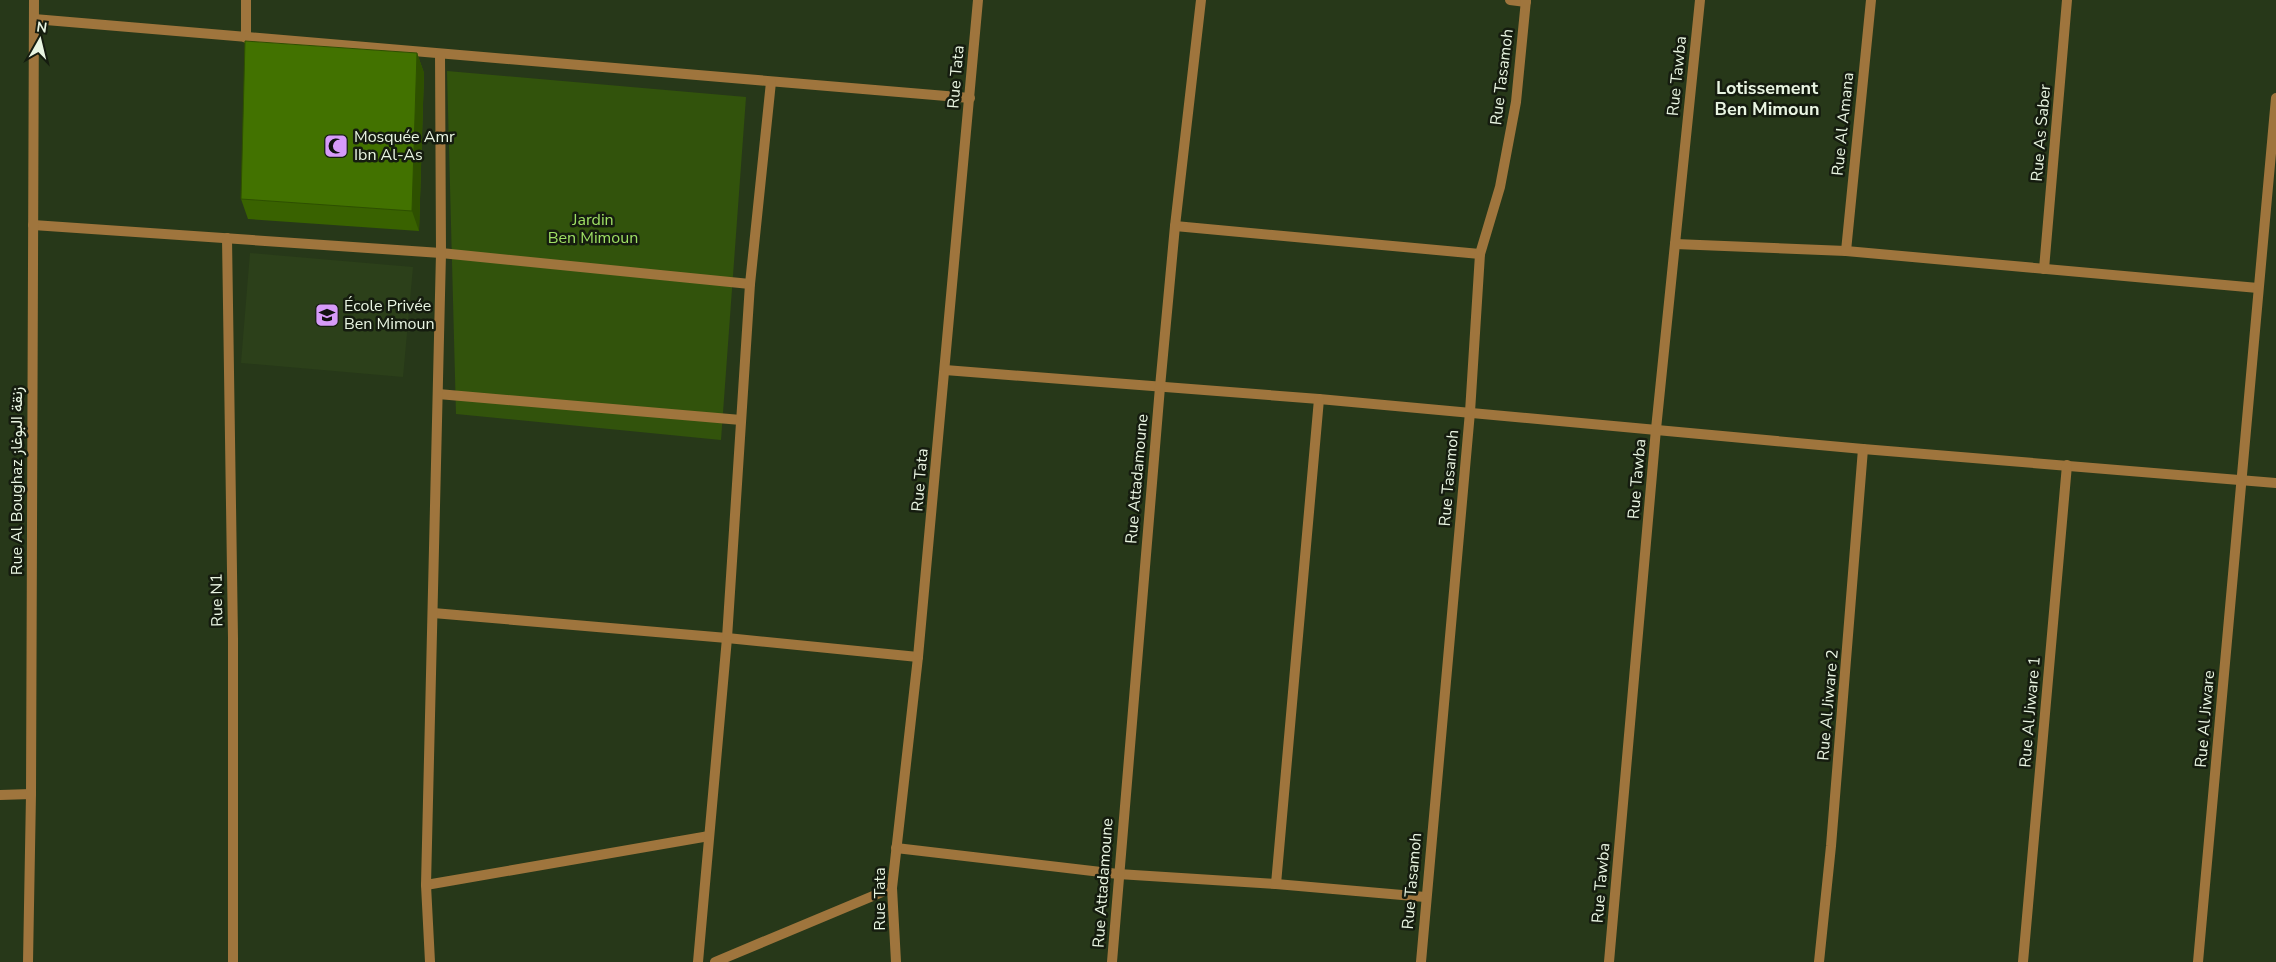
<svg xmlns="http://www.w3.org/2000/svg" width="2276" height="962" font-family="'Nunito Sans',Vazirmatn,sans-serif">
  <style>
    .built { fill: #2c401a }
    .green { fill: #32530c }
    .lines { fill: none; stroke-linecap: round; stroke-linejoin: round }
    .minor { stroke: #9f753d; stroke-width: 10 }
    .wall { fill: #396200 }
    .shaded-wall { fill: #2e5000 }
    .building { fill: #427200; stroke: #2e5000 }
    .labels { text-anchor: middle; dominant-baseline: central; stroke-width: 5; stroke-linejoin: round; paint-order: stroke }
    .street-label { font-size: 16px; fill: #e9f5e2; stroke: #151c0f }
    .poi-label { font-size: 16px; fill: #e9f5e2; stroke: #151c0f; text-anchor: start }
    .park-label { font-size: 16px; fill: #9fe165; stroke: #151c0f }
    .neighbourhood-label { font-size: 18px; font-weight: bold; fill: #e9f5e2; stroke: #151c0f }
  </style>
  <rect width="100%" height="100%" fill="#273819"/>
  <!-- built -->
  <polygon class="built" points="250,253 413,267 403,377 241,363"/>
  <!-- green -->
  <polygon class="green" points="447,71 746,97 721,440 456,414"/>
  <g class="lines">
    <!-- minor -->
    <g class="minor">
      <polyline points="246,0 246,38"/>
      <polyline points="1510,0 1526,2"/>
      <polyline points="34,19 970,98"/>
      <polyline points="33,225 441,253 750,284"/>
      <polyline points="1175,226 1480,254"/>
      <polyline points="227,238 233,638 233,962"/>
      <polyline points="1675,244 1846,251 2258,288"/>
      <polyline points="1846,251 1871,0"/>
      <polyline points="2044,269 2067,0"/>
      <polyline points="945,370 1319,399 1863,449 2276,483"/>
      <polyline points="438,394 741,420"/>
      <polyline points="433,613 727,638 918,657"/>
      <polyline points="0,795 31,794"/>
      <polyline points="896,848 1118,874 1276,884 1425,897"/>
      <polyline points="1276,884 1319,399"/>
      <polyline points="426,885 709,836"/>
      <polyline points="28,962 31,794 34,0"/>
      <polyline points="430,962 426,885 441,253 440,54"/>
      <polyline points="698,962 727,638 750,284 771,82"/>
      <polyline points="715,962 892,888"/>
      <polyline points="896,962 892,888 918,657 978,0"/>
      <polyline points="1112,962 1160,387 1175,226 1201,0"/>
      <polyline points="1421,962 1470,412 1480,254 1500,187 1516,102 1526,0"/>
      <polyline points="1609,962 1656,429 1700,0"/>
      <polyline points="1819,962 1831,846 1863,449"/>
      <polyline points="2023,962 2067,465"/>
      <polyline points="2198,962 2276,98"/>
    </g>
  </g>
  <!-- wall -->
  <polygon class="wall" points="417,53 424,73 419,231 248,219 241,199"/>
  <!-- shaded-wall -->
  <polygon class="shaded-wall" points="417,53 424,73 419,231 412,211"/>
  <!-- building -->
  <polygon class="building" points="245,41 417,53 412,211 241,199"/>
  <!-- icons -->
  <defs>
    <g id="mosque-square" transform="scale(1.25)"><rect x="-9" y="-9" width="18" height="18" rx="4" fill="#d79bf9" stroke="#151c0f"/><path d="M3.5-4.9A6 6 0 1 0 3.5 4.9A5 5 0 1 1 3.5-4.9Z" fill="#111"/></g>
    <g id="school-square" transform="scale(1.25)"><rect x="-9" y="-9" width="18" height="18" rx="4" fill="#d79bf9" stroke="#151c0f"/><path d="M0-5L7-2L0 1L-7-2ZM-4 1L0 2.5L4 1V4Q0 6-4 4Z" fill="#111"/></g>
  </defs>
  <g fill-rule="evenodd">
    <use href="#mosque-square" x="336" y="146"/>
    <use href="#school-square" x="327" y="315"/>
  </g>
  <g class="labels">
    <!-- street labels -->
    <g class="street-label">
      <text transform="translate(1677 76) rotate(-84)">Rue Tawba</text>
      <text transform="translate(956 77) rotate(-85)">Rue Tata</text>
      <text transform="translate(1502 77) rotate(-83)">Rue Tasamoh</text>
      <text transform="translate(1843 124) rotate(-84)">Rue Al Amana</text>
      <text transform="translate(2041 133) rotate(-85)">Rue As Saber</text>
      <text transform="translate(1449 478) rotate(-85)">Rue Tasamoh</text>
      <text transform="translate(1137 479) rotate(-85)">Rue Attadamoune</text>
      <text transform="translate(1637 479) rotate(-85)">Rue Tawba</text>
      <text transform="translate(920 480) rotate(-85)">Rue Tata</text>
      <text transform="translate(17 481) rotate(-90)">Rue Al Boughaz زنقة البوغاز</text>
      <text transform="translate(217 600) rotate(-91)">Rue N1</text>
      <text transform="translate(1828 705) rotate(-85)">Rue Al Jiware 2</text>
      <text transform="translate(2030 712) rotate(-85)">Rue Al Jiware 1</text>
      <text transform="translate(2205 719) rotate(-85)">Rue Al Jiware</text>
      <text transform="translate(1412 881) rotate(-85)">Rue Tasamoh</text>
      <text transform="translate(1103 883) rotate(-86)">Rue Attadamoune</text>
      <text transform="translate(1601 883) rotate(-85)">Rue Tawba</text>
      <text transform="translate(880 899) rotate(-90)">Rue Tata</text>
    </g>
    <!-- poi labels -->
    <g class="poi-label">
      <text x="354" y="137">Mosquée Amr<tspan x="354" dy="18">Ibn Al-As</tspan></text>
      <text x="344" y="306">École Privée<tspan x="344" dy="18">Ben Mimoun</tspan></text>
    </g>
    <!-- park labels -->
    <g class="park-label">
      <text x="593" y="220">Jardin<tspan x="593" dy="18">Ben Mimoun</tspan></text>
    </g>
    <!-- neighbourhood labels -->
    <g class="neighbourhood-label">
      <text x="1767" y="88">Lotissement<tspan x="1767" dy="21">Ben Mimoun</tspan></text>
    </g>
  </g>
  <!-- north arrow -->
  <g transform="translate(40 40) rotate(8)" stroke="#151c0f" stroke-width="4" paint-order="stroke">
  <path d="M0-4L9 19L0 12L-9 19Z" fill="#e9f5e2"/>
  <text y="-8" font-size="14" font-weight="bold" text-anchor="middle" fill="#e9f5e2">N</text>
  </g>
</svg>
